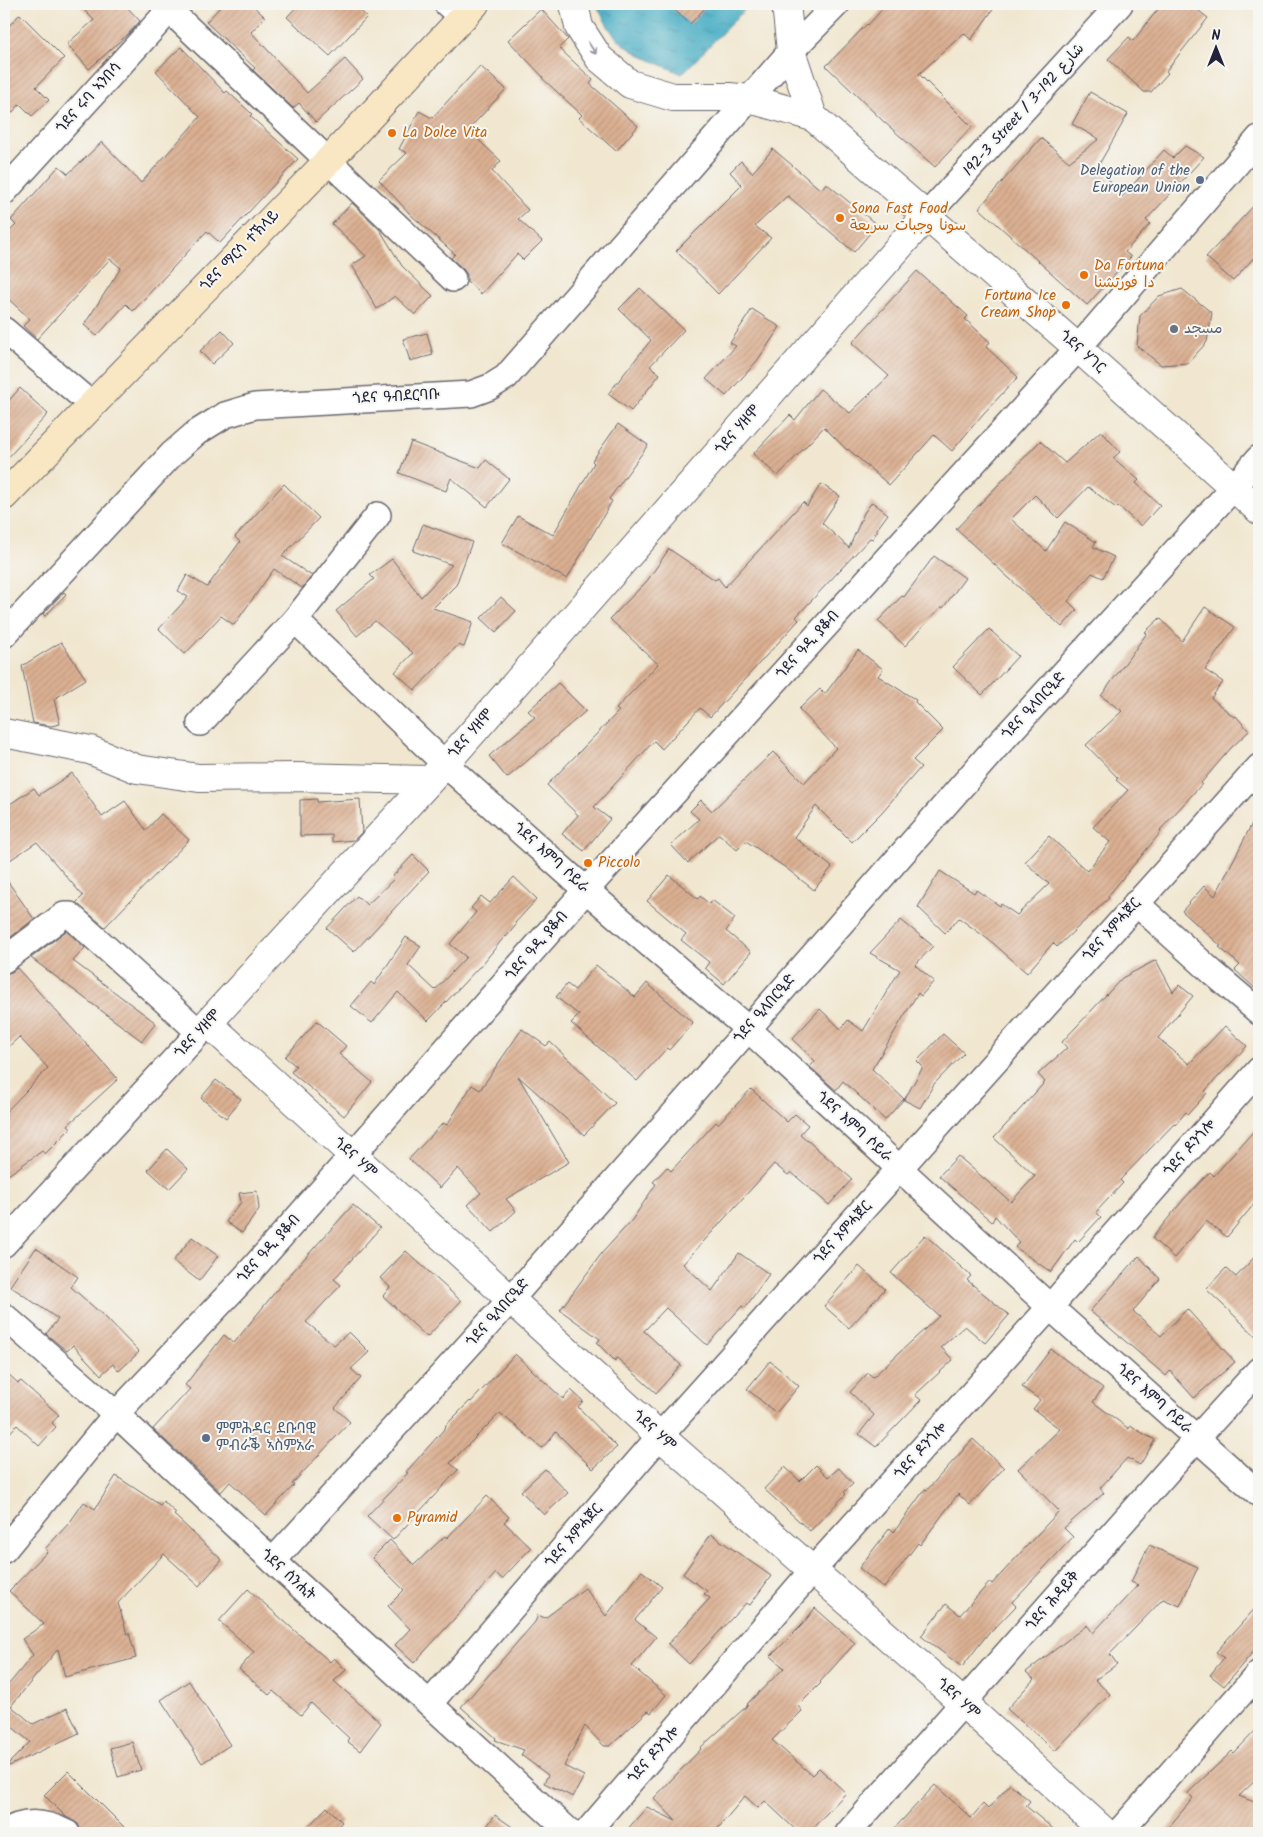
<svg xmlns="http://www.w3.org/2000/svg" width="1263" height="1837" font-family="Kalam,'Playpen Sans Arabic','Noto Sans Ethiopic',sans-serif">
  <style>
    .water { fill: url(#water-ripples); stroke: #32667f }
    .building { fill: url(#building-hatch) }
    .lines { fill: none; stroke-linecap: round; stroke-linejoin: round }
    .minor-casing { stroke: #6a676f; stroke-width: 28 }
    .tertiary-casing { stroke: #6a676f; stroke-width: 30 }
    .secondary-casing { stroke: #6a676f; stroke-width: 30 }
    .minor { stroke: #fff; stroke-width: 25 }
    .tertiary { stroke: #fff; stroke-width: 28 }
    .secondary { stroke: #f9e7c3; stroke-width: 28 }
    .oneway { stroke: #9c9ca7 }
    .food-dot { fill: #e8710a; stroke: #f6f6f2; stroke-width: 2 }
    .service-dot { fill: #5c6f8a; stroke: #f6f6f2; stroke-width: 2 }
    .worship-dot { fill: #6b7280; stroke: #f6f6f2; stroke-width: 2 }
    .labels { text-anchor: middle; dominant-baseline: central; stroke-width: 4; stroke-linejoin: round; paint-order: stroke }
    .street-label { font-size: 15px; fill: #22223b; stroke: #f6f6f2 }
    .food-label { font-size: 15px; fill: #c56008; stroke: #f6f6f2; text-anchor: start }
    .service-label { font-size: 15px; fill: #4e5e75; stroke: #f6f6f2; text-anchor: end }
    .worship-label { font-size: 15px; fill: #5b616d; stroke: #f6f6f2; text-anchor: start }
  </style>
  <defs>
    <pattern id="water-ripples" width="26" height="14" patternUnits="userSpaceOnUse" patternTransform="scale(1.25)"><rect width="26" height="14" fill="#43abc3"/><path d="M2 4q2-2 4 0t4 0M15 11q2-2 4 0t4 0" fill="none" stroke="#388ba0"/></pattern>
    <pattern id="building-hatch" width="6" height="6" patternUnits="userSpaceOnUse" patternTransform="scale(1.25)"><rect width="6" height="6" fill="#dbb092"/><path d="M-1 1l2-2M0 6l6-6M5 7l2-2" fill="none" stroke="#bc977f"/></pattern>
  </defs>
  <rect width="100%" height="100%" fill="#f6f6f2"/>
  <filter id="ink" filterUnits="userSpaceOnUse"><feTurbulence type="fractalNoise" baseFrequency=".02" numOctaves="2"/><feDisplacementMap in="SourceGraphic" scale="10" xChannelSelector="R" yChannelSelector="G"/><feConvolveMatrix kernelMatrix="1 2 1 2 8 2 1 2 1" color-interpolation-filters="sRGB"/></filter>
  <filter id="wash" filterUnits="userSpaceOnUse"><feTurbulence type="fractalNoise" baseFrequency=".0096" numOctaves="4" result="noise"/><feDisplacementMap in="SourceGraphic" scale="20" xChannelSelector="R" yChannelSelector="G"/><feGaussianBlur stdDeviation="1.12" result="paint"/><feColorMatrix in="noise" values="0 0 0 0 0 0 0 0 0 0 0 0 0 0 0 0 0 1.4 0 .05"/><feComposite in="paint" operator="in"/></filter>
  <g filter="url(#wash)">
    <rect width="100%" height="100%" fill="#f1e7d0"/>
    <!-- water -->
    <path class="water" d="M596,4h154l-68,70c-19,-9 -43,-17 -60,-31 -12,-10 -19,-26 -26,-39z"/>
    <g id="blocks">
      <!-- building -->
      <g class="building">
        <polygon points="78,4 124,4 140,21 128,34 89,69 67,44 94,20"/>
        <polygon points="223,4 251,4 265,17 251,32 307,93 345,59 363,79 316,122 299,103 293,108 253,70 255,68 206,22"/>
        <polygon points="299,4 353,4 367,17 330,56 287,17"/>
        <polygon points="668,4 709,4 690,24"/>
        <polygon points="887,4 997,4 971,40 964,33 919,74 972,127 935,167 883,121 826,66 867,24 868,25"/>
        <polygon points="1162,4 1190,4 1208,18 1166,71 1168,73 1151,92 1144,92 1108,59 1129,37 1133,41"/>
        <polygon points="541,9 568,39 559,48 593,80 590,84 638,126 616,151 579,118 582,115 542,78 543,77 508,40"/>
        <polygon points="20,14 64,58 36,87 49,100 32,116 20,104 4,122 4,31"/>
        <polygon points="181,47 225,93 227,91 252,114 250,116 298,159 220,243 207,231 133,311 126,304 97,336 84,325 121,268 110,259 37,339 23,326 30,319 4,295 4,237 16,225 11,220 59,166 68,174 102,142 141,183 200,117 156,71"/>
        <polygon points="480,66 506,89 468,130 501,161 492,171 528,210 518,219 542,241 523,260 517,254 481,294 467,281 467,274 463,269 451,258 455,254 410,214 379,180 407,153 399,149 419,111 432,118"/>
        <polygon points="1090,92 1128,114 1098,166 1122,197 1164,150 1173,158 1185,146 1204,157 1146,220 1150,224 1125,252 1131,257 1087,305 979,208 1041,138 1069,162 1099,139 1072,124"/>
        <polygon points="773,149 821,190 826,183 877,225 854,252 788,196 786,197 755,226 771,238 718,294 676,251 742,185 730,172 741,161 752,173"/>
        <polygon points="1259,200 1259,252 1233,281 1206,257"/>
        <polygon points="352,203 380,230 402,266 433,296 415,315 395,296 377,309 352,265 366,256 332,224"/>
        <polygon points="917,271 968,316 965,319 990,342 986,347 1018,377 983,414 952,451 934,435 889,485 848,449 847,450 824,427 778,476 753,454 790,415 795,420 820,389 850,413 889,376 852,343"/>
        <polygon points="640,288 684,330 650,366 660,374 631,411 608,394 651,340 619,309"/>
        <polygon points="1182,289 1212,313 1207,342 1188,363 1161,365 1137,346 1140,316 1159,296"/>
        <polygon points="752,309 780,327 757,361 726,396 706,379 736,346 730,343"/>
        <polygon points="222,330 234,343 212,364 200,351"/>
        <polygon points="427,333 433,355 410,361 403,339"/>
        <polygon points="20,388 48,414 4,462 4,406"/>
        <polygon points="618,424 648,445 609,499 612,501 567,579 502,543 518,516 553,535 594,463 592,461"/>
        <polygon points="1101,431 1120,452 1113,458 1139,480 1136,483 1160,505 1141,526 1118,506 1116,508 1088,487 1058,518 1035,495 1011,519 1046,551 1065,522 1096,542 1093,547 1114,557 1103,578 1092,573 1068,601 1077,610 1062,627 956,529 1040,441 1065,463"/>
        <polygon points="411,442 480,468 486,460 509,479 487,507 451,478 446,491 399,473"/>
        <polygon points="284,484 319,518 282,556 312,576 302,588 274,569 234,625 221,616 185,654 159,629 188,597 178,591 187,575 207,587 240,542 235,537"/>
        <polygon points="821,484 840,496 822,523 849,548 864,513 872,502 888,514 877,529 873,539 870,538 796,617 799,620 710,717 700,708 662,749 654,741 594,807 610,819 584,851 562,834 578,815 547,785 619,711 616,709 658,664 610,619 647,581 669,549 715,580 718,578 725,587 803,502 807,506"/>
        <polygon points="423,524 472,542 456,585 433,608 473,622 464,647 458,645 415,690 395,672 413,653 375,621 357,636 336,611 374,579 370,575 392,559 421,597 452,565 413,551"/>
        <polygon points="934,556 965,578 943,608 941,607 905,646 878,621 902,596 904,597"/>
        <polygon points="64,592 66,594 45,616 43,614"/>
        <polygon points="501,597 516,611 496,632 481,618"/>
        <polygon points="1205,607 1235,627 1205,670 1223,682 1211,698 1234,717 1236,716 1249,731 1231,748 1201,783 1202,784 1160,830 1161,832 1108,896 1109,898 1057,947 1053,943 1027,973 993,943 959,918 945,933 918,907 940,871 974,893 976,890 1000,906 1001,904 1017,915 1049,884 1025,862 1049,836 1087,871 1110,842 1093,827 1128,790 1116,780 1118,778 1086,745 1122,711 1101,696 1147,633 1145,632 1160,618 1182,641"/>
        <polygon points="989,629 1018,656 982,695 953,667"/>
        <polygon points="61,642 86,679 54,699 60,724 51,726 33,723 22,666"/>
        <polygon points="858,650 883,669 878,676 916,700 915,702 943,730 913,760 921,767 882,812 852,842 816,806 794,837 832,867 814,890 786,868 746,841 737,850 719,834 688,863 671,845 699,819 690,811 701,800 712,811 773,752 804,783 836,748 799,709 820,689 825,694"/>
        <polygon points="558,683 586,711 507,778 489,756 535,717 528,711"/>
        <polygon points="72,773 102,817 125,801 146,830 161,814 189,840 105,927 76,903 83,896 37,842 4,864 4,808 34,788 39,795"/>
        <polygon points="317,799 317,802 360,799 362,832 354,840 332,842 332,835 300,836 300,800"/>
        <polygon points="1259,810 1259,992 1235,970 1240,965 1219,947 1221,946 1182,911 1204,886 1215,896"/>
        <polygon points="413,855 429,871 354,952 327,928 357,896 367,905 395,878 393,876"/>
        <polygon points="669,875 698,899 700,896 709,904 712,900 735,918 726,931 751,952 724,984 705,968 709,962 681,940 686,934 647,901"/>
        <polygon points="4,876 34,919 7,940 4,938"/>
        <polygon points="514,877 537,899 515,923 516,925 506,937 505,936 480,967 479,967 428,1021 398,992 372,1023 351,1006 371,982 374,985 406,937 421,946 408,965 435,990 466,957 450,944 476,912 471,908 481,896 490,903"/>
        <polygon points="901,920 933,946 915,965 934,981 921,996 918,993 872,1069 904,1099 885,1120 843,1081 836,1090 829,1084 810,1067 815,1061 792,1039 820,1009 841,1029 848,1020 863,1031 900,970 870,953"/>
        <polygon points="66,931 85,948 73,961 156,1023 142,1041 31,958"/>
        <polygon points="1156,960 1173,992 1179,985 1193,996 1158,1038 1189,1064 1225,1026 1247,1046 1205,1091 1207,1093 1188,1114 1186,1112 1175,1125 1174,1124 1120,1180 1123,1183 1096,1212 1101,1217 1078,1242 1075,1239 1051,1272 1015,1247 1019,1242 995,1216 992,1222 939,1176 958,1156 1011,1202 1035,1176 994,1138 1045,1082 1038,1074 1067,1048 1062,1042 1122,978"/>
        <polygon points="596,965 635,997 647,983 693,1023 669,1050 667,1048 637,1081 571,1023 579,1015 556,997 567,984 575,990"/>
        <polygon points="17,968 118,1079 68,1125 71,1128 45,1154 42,1151 4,1178 4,1114 48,1068 19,1037 4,1051 4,974 12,972"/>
        <polygon points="317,1021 346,1046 339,1054 372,1082 344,1116 291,1072 296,1066 285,1057"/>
        <polygon points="522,1029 546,1046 550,1042 615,1103 584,1135 518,1076 569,1162 506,1199 516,1211 493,1232 468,1205 481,1193 458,1168 440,1188 409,1159 443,1123 447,1125 472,1085 480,1090"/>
        <polygon points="943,1034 964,1053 934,1084 920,1108 904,1100 923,1067 917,1061"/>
        <polygon points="216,1080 241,1099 226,1118 201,1098"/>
        <polygon points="751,1089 787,1122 795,1114 808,1125 800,1134 852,1179 829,1205 791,1172 788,1175 774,1164 683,1264 712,1291 739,1253 769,1274 745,1308 742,1306 707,1345 666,1308 644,1331 681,1365 656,1393 617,1358 615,1361 597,1343 600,1339 560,1310 602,1253 632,1220 656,1184 653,1182 667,1167 671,1171 716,1122 718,1124"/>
        <polygon points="1259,1125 1259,1198 1227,1237 1206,1221 1174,1258 1152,1238 1184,1199 1210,1172 1214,1176"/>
        <polygon points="167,1149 188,1169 169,1189 148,1170"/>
        <polygon points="257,1191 259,1209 242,1233 226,1222 241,1202 239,1193"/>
        <polygon points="353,1205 380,1228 334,1279 341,1285 306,1322 334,1345 349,1332 369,1352 351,1369 361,1378 335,1408 350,1422 292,1484 294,1485 266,1515 230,1482 221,1492 153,1429 190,1389 185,1385 224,1335 234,1343 284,1281"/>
        <polygon points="925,1235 971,1276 967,1280 1009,1315 985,1343 965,1326 941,1347 953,1360 915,1395 921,1400 876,1447 859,1434 874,1415 850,1392 868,1373 873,1377 939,1316 891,1273"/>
        <polygon points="192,1237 218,1256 199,1281 173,1261"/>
        <polygon points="36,1248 78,1277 71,1287 105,1317 139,1352 119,1371 113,1364 101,1375 73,1345 67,1351 46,1334 58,1319 10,1286"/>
        <polygon points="406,1251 461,1301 427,1337 383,1296 390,1287 380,1278"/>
        <polygon points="1259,1252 1259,1339 1206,1289 1226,1268 1236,1277"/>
        <polygon points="1139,1256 1160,1279 1133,1311 1161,1336 1187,1309 1235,1362 1194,1398 1170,1371 1166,1376 1090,1311"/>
        <polygon points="859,1266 885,1289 849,1328 824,1306"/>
        <polygon points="1051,1349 1103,1388 1093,1402 1129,1429 1130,1426 1155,1440 1140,1465 1127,1458 1100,1488 1104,1493 1064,1528 1073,1537 1012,1602 1016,1606 991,1632 990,1631 962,1667 921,1636 946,1604 960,1615 990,1582 992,1584 1059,1511 1018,1469 1060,1429 1033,1409 1040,1400 1022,1387"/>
        <polygon points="515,1354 563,1399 571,1390 583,1401 578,1407 617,1447 593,1469 556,1432 542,1448 500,1413 450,1463 458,1470 393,1540 367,1516 408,1473 406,1472 446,1427 445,1426 470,1401 471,1402"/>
        <polygon points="770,1361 799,1386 776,1413 747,1389"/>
        <polygon points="4,1370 18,1383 21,1381 59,1415 52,1423 56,1427 39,1446 17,1425 4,1439"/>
        <polygon points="973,1439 1004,1468 970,1505 958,1494 920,1545 918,1543 884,1588 859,1568 890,1528 894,1532 925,1489 927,1490"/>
        <polygon points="816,1465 828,1477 839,1468 853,1484 844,1492 846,1494 810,1531 764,1489 785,1467 800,1481"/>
        <polygon points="545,1469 568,1493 544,1515 521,1491"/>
        <polygon points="116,1476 160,1505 163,1501 176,1513 174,1515 222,1560 199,1586 164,1554 118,1603 127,1634 129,1633 136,1658 65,1677 58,1649 11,1706 33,1724 67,1708 79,1733 9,1766 8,1764 30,1742 4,1720 4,1690 33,1655 22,1639 44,1624 9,1591 48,1551 45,1549 70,1522 84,1502 95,1509"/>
        <polygon points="487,1496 509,1517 504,1522 531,1548 502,1579 496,1573 414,1663 395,1645 410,1629 388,1606 404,1590 372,1558 390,1540 414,1565 445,1536 447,1538"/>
        <polygon points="711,1534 771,1576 750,1605 746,1603 689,1664 668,1644 710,1598 704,1594 707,1591 683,1574"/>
        <polygon points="1149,1545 1198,1567 1180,1606 1163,1599 1110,1654 1117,1664 1095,1680 1110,1694 1055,1751 1007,1709 1034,1679 1026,1672 1087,1625 1093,1633 1138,1585 1131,1582"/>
        <polygon points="642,1571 662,1587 635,1620 656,1637 632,1666 666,1695 651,1713 648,1711 610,1746 604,1746 585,1726 564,1766 584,1776 573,1797 544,1783 548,1775 521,1755 524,1750 495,1740 496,1738 461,1707 535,1622 538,1615 545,1618 585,1588 606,1616"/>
        <polygon points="248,1589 330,1662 334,1658 346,1670 334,1681 381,1723 360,1751 347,1741 349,1738 311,1703 301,1715 273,1691 269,1695 239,1669 254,1652 219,1621"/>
        <polygon points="1259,1604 1259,1645 1224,1686 1210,1675 1224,1658 1216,1652"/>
        <polygon points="815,1608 855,1643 820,1682 821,1683 798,1706 802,1711 772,1740 812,1775 819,1768 846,1793 808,1833 799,1833 765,1801 758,1808 745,1796 714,1833 624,1833 647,1807 676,1821 654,1798 701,1749 700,1748 748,1705 747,1704 784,1668 771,1656 802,1625"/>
        <polygon points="189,1681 230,1745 202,1763 161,1700"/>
        <polygon points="1259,1727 1259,1777 1239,1796 1259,1804 1259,1833 1164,1833 1193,1798 1188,1793 1232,1751 1234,1753"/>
        <polygon points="132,1742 141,1770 118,1777 110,1748"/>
        <polygon points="68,1771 130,1833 81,1832 78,1824 66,1817 44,1795"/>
        <polygon points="1010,1784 1030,1801 1026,1806 1058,1833 890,1833 935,1785 971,1818 983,1804 988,1809"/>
        <polygon points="327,1807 342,1822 332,1833 302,1833"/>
        <polygon points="495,1815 521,1833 482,1833"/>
      </g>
    </g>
  </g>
  <g filter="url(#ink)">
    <use href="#blocks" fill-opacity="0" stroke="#6a676f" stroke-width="1"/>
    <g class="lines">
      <!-- minor casing -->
      <g class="minor-casing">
        <g id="minor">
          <polyline points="163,4 453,279"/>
          <polyline points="447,4 462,17"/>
          <polyline points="4,192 175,4"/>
          <polyline points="927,215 1120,4"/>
          <polyline points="4,330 92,405"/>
          <polyline points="295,620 445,764 586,890 748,1029 1050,1307 1259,1494"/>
          <polyline points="4,635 172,454 196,433 225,415 255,406 471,394 490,387 506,377 791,51 837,4"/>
          <polyline points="200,723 295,620 378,515"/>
          <polyline points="1136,903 1212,972 1259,1012"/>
          <polyline points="4,960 64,915 70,915 199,1032"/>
          <polyline points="4,1244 208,1023"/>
          <polyline points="4,1316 116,1414 273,1561 571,1833"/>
          <polyline points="4,1550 116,1414 247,1275 586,890 1078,348 1259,138"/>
          <polyline points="273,1561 511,1299 996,747 1234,487 1259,458"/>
          <polyline points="430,1703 660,1436 1259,767"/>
          <path d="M4,1833c20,-14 42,-11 63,0"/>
          <polyline points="586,1833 812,1571 1050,1307 1259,1070"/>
          <polyline points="848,1833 1197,1438 1259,1370"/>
          <polyline points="1118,1833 1259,1673"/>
        </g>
      </g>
      <!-- tertiary casing -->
      <g class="tertiary-casing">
        <g id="tertiary">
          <polyline points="574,4 579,27 599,58 630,84 673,97 729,97 750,99 813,117 1078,348 1259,510"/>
          <polyline points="786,4 791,51 813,117"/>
          <polyline points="927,215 445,764 208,1023 660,1436 963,1703 1106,1833"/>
          <polyline points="4,733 90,750 137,769 199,778 295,777 430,780"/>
        </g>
      </g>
      <!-- secondary casing -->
      <g class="secondary-casing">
        <polyline id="secondary" points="4,496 329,160 475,4"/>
      </g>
      <!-- minor -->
      <use href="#minor" class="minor"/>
      <!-- tertiary -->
      <use href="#tertiary" class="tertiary"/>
      <!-- secondary -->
      <use href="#secondary" class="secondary"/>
    </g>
    <!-- one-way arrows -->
    <defs><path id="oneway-shaft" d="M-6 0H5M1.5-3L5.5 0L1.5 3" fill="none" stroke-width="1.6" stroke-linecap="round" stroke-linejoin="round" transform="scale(1.25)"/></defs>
    <use class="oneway" href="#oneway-shaft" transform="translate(592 48) rotate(57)"/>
  </g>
  <!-- markers -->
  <g class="food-dot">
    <circle cx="392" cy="133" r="5"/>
    <circle cx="840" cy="218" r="5"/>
    <circle cx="1084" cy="275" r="5"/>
    <circle cx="1066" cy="305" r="5"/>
    <circle cx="588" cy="863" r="5"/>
    <circle cx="397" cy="1518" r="5"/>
  </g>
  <g class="service-dot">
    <circle cx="1200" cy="180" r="5"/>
    <circle cx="206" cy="1438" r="5"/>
  </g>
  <circle class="worship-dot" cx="1174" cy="329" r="5"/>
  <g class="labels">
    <!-- street labels -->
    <g class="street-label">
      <text transform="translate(89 98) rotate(-48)">ጎደና ሩባ ኣንበሳ</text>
      <text transform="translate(1024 110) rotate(-48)">192-3 Street / شارع 192-3</text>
      <text transform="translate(240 251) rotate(-46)">ጎደና ማርሳ ተኽላይ</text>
      <text transform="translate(1082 352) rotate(42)">ጎደና ሃገር</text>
      <text transform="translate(396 397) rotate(-3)">ጎደና ዓብደርባቡ</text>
      <text transform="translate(738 430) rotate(-49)">ጎደና ሃዘሞ</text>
      <text transform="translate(808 645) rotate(-48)">ጎደና ዓዲ ያቆብ</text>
      <text transform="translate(1034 706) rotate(-47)">ጎደና ዒላበርዒድ</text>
      <text transform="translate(471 734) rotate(-49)">ጎደና ሃዘሞ</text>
      <text transform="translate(551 858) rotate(42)">ጎደና እምባ ሶይራ</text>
      <text transform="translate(1112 930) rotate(-48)">ጎደና ኦምሓጀር</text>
      <text transform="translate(537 946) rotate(-49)">ጎደና ዓዲ ያቆብ</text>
      <text transform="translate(765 1009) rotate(-49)">ጎደና ዒላበርዒድ</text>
      <text transform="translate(198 1034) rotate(-47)">ጎደና ሃዘሞ</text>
      <text transform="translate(854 1127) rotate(42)">ጎደና እምባ ሶይራ</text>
      <text transform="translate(1190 1148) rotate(-49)">ጎደና ዶንጎሎ</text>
      <text transform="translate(355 1158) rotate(42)">ጎደና ሃም</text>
      <text transform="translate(843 1233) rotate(-48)">ጎደና ኦምሓጀር</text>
      <text transform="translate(269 1249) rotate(-48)">ጎደና ዓዲ ያቆብ</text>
      <text transform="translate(498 1313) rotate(-48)">ጎደና ዒላበርዒድ</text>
      <text transform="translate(1154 1399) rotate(42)">ጎደና እምባ ሶይራ</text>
      <text transform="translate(654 1431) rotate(42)">ጎደና ሃም</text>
      <text transform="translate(921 1451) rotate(-48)">ጎደና ዶንጎሎ</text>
      <text transform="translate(574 1536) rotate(-49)">ጎደና ኦምሓጀር</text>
      <text transform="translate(288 1575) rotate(42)">ጎደና ሰንሒት</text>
      <text transform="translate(1053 1601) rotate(-49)">ጎደና ሕዳይቅ</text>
      <text transform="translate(958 1699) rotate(42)">ጎደና ሃም</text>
      <text transform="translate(654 1755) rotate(-49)">ጎደና ዶንጎሎ</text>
    </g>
    <!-- food labels -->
    <g class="food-label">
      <text x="402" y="133">La Dolce Vita</text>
      <text x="850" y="209">Sona Fast Food<tspan x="850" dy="17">سونا وجبات سريعة</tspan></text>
      <text x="1094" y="266">Da Fortuna<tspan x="1094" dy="17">دا فورتشنا</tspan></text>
      <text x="1056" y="296" text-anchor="end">Fortuna Ice<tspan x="1056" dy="17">Cream Shop</tspan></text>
      <text x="598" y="863">Piccolo</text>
      <text x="407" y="1518">Pyramid</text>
    </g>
    <!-- service labels -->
    <g class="service-label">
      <text x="1190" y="171">Delegation of the<tspan x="1190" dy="17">European Union</tspan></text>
      <text x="216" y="1429" text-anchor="start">ምምሕዳር ደቡባዊ<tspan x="216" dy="17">ምብራቕ ኣስምአራ</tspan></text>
    </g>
    <!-- worship labels -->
    <g class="worship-label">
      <text x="1184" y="329">مسجد</text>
    </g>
  </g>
  <!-- margin -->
  <rect width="1263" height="1837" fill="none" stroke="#f6f6f2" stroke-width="20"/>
  <!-- north arrow -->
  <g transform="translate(1216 48)" stroke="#f6f6f2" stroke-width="4" paint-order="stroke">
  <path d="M0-4L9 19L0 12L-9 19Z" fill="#22223b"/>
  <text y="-8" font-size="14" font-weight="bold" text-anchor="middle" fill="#22223b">N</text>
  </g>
</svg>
